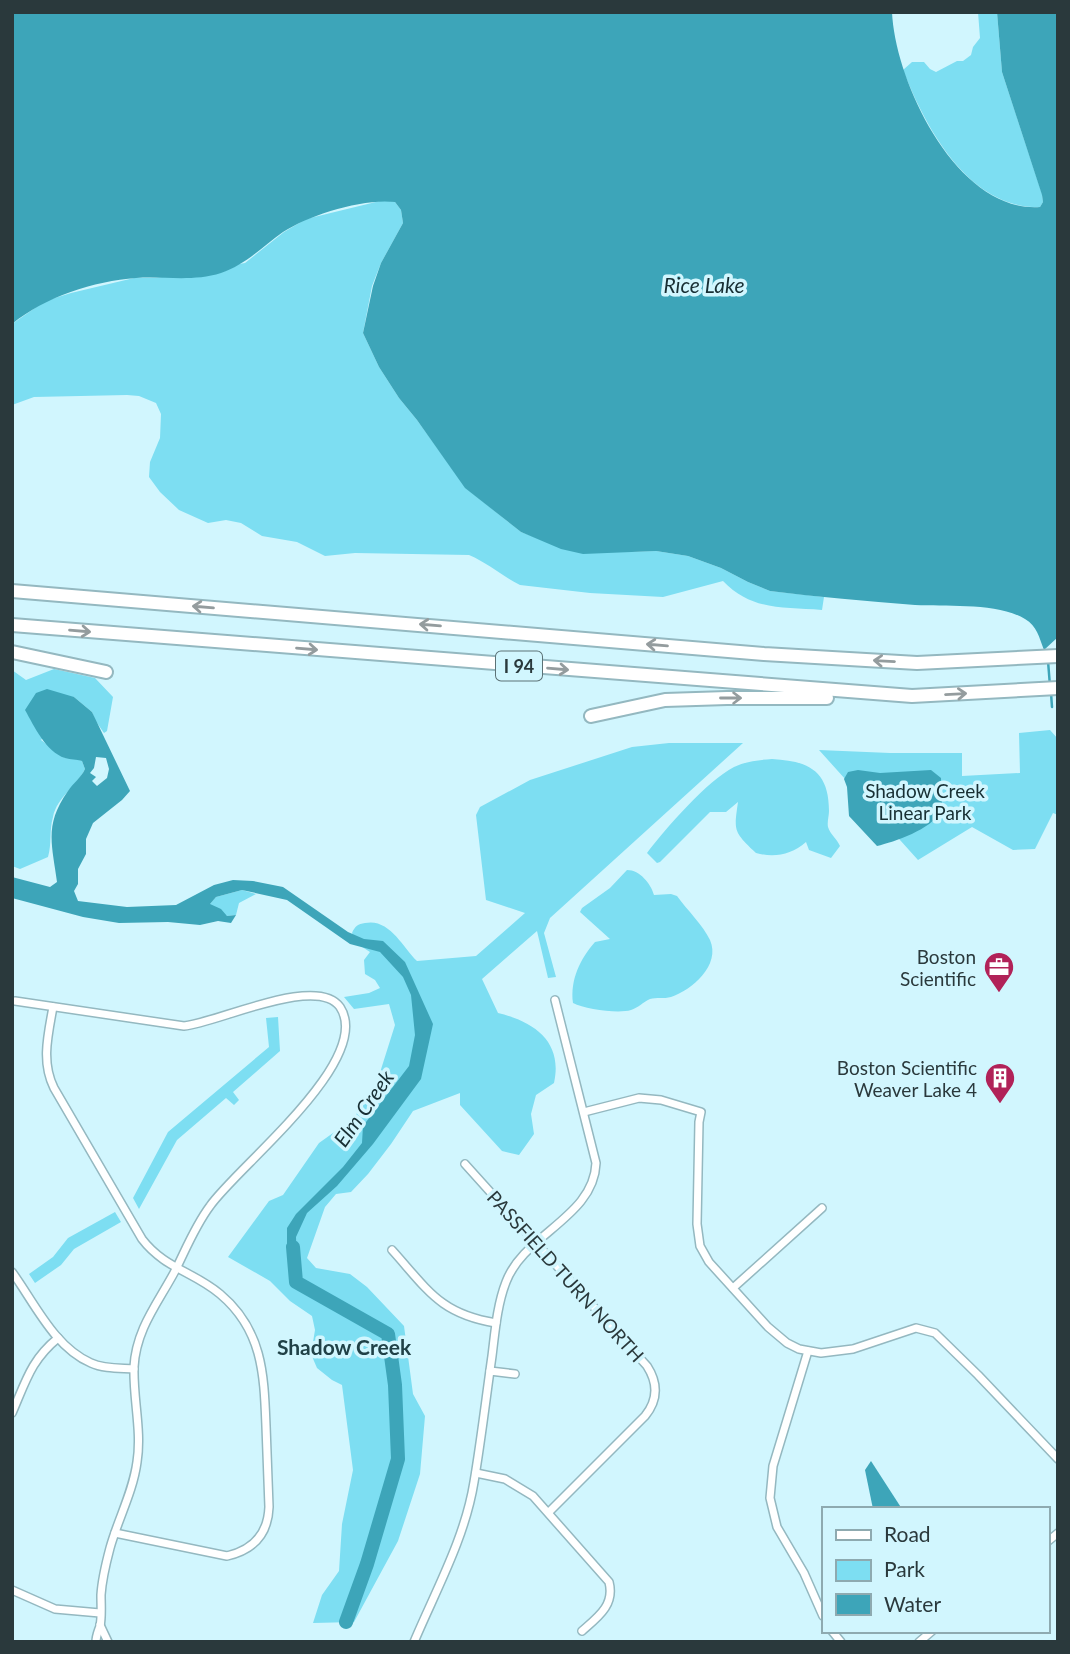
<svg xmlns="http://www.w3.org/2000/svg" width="1070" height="1654" font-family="Lato,sans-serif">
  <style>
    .green { fill: #7ddef2 }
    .water { fill: #3da5b9; fill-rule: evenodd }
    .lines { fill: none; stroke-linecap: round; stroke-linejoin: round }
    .stream { stroke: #3da5b9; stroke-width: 2.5 }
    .river { stroke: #3da5b9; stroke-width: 14 }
    .minor-casing { stroke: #94b8c0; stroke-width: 10 }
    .motorway-casing { stroke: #94b8c0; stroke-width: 16 }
    .minor { stroke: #fff; stroke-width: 7 }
    .motorway { stroke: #fff; stroke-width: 12 }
    .oneway { stroke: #949c9e }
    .labels { text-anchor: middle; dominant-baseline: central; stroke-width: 7; stroke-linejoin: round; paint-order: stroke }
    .shield { fill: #d1f6fe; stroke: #5c7276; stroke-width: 2 }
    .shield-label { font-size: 18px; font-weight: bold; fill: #2a393c }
    .park-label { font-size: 19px; fill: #172f33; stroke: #d1f6fe }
    .poi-label { font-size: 19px; fill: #2a393c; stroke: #d1f6fe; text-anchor: end }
    .street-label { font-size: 19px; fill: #2a393c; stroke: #d1f6fe }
    .water-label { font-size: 21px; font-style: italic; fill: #182f34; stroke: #d1f6fe }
    .neighbourhood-label { font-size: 21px; font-weight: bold; fill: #204147; stroke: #d1f6fe }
  </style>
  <rect width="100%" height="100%" fill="#d1f6fe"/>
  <!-- green -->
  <g class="green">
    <path d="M978,12h19l5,60 40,122 1,8 -3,5c-72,2 -115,-81 -137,-137l9,-8h12l6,7 6,3 21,-11h6l8,-6 2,-8 7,-9z"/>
    <path d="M384,200l11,2 6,8 2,13 -22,40 -9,23 -9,47 16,34 20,31 18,22 49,68 55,44 19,7 85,13 31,-1 32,5 33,12 27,14 22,9 54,6 -2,13c-39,-3 -70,1 -99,-29l-60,16 -73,-4 -70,-8c-18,-9 -32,-22 -51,-30l-114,-2 -30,3 -28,-14 -35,-6 -21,-13 -15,-3 -18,3 -29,-13 -19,-18 -11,-15 1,-15 10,-24 1,-24 -5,-11 -17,-7 -12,-1 -93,2 -22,8v-81l33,-23 26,-8 63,-15h22l89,-15 39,-31 22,-13z"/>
    <path d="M54,669l41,9 18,19 -6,34 -3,2 -9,-13 -3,-8 -18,-15 -33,43 24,18h8l9,3 3,8c-8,17 -28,28 -32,48 -4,13 -1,27 -5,40l-28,12 -8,-3v-196l14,10z"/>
    <polygon points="1050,730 1058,739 1058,815 1053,813 1035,849 1013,850 972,827 918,860 819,750 890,753 962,753 962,776 1020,773 1019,733"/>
    <path d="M669,743h74l-193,175 -6,15 12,44 -8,1 -11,-47 -55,48 16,34c37,9 65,29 56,70l-18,12 -5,19 3,20 -15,21 -17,-4 -42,-46v-12l-47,18 -22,33 -23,30 -17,18 -15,2 -11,13 -18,51 9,10 34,6 17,13 37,39 9,68 12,22 -5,58 -22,67 -44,81 -41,1 9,-28 17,-24 3,-47 11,-54 -11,-85 -10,-5 -15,-12 -6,-14 4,-24 -3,-14 -22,-15 -20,-20 -42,-24 41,-56 14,-6 36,-52 21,-15 14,-1 3,-15 20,-30 18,-57 -6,-21 -35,5 -10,-12 25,-4 11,-5 -5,-8 -10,-6 -1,-14 6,-8 -14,-9 -4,-10c3,-7 6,-9 13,-10 24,-5 37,23 52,38l59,-5 49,-43 -39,-13 -10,-85 4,-8 50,-27 102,-33z"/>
    <path d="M772,759c36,2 57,11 57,52 0,5 -2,11 -1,16 2,7 9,12 12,19l-9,12 -22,-8 -3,-8c-15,13 -32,16 -50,11 -23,-22 -22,-22 -18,-51l-12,10h-16l-50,50 -3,1 -10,-10c19,-25 60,-72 87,-86 13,-6 24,-7 38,-8z"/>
    <path d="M627,870c13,0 24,14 27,25l17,-1 6,2c10,14 26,29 33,44 11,25 -18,50 -39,57 -7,2 -15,0 -21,2 -7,3 -12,9 -19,11 -13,4 -46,-1 -58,-7 -3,-23 7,-44 22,-61l15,-3 -30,-27 2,-4 28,-20z"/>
    <polygon points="242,890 256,894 239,903 236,915 227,916 209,905 216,897"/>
    <polygon points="278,1017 280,1051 233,1092 239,1100 234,1105 226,1098 177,1140 139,1209 133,1198 168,1132 269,1047 266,1018"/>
    <polygon points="115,1212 121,1222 74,1249 61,1265 35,1283 29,1274 53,1257 68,1238"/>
  </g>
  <!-- water -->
  <g class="water">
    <path d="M12,12h880c3,70 65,201 148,195l3,-5 -1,-7 -40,-123 -5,-60h61v625l-14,13c-5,-13 -7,-24 -19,-31 -28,-17 -78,-12 -110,-14 -49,-4 -97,-8 -145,-14l-22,-9 -27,-14 -33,-12 -32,-5 -73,3 -22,-5 -40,-17 -56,-44 -48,-68 -18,-22 -20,-31 -16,-34 10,-47 8,-23 22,-40 -2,-13 -6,-8c-32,-4 -86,13 -112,30 -21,15 -38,33 -62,41 -28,9 -57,3 -85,5 -42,3 -91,19 -124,46z"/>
    <path d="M47,689l27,8 18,15 38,79 -8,9 -29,23 -7,16v15l-8,15v15l-4,7 4,10 49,6 49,-2 38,-20 19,-5 20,1 30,6 65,45 16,7 19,2 22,21 28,62 -12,55 -48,65 -36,42 -30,27 -11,24 1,28 -6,1 -4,-20v-18l9,-14 47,-47 19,-24 1,-17 46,-60 6,-31 -4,-40 -8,-18 -23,-25 -30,-8 -63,-44 -45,-10 -26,7 -6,7 11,5 6,7 9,-1 -5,8 -13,-2 -18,4 -32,-3 -49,1 -36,-6 -71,-19v-21l38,10 7,-5c-5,-38 -13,-57 11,-91 5,-8 13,-13 17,-22l-3,-8c-6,-2 -11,-1 -17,-3 -19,-6 -31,-32 -40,-48l11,-17zM96,757l10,1 3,11 -2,9 -10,8 -5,-5 4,-4 -6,-4 4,-5z"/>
    <path d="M858,770l22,3 51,-3 10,8c0,10 3,25 -1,34 -8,17 -46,30 -63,34l-28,-30 -2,-29 -3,-8 4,-7z"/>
    <polygon points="871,1461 902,1509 873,1509 865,1470"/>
  </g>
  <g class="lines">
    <!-- stream -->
    <g class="stream">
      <polyline points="1048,661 1050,686"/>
      <polyline points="1051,693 1052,707"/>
    </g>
    <!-- river -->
    <polyline class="river" points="293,1247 296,1282 388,1334 395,1385 398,1459 367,1564 346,1622"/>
    <!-- minor casing -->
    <g class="minor-casing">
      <g id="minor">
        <path d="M15,1001l169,25c33,-3 133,-52 156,-19 35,53 -104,161 -130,199 -15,20 -24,43 -35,65 -17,32 -39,58 -41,96 -1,32 8,64 3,95 -4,30 -19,57 -27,86 -4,15 -8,31 -9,47 0,10 1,22 -1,31 -2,6 -4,10 -4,16"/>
        <path d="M53,1007c-5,28 -12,55 1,81l88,151c22,29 52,33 78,55 43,36 44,81 46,132 1,27 2,54 3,81 -1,27 -16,43 -42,49l-112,-23"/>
        <polyline points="584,1112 639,1098 661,1100 701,1112 699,1122 697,1224 700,1246 709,1262 768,1327 787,1343 799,1349 821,1353 853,1349 916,1328 935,1333 978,1375 1058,1459"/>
        <path d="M465,1164l182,202c11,17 11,34 -2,50l-96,96"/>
        <path d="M392,1250c36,40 48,64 104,73"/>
        <path d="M12,1272c22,30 42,75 79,91 13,6 29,5 43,6"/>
        <polyline points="733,1288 822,1208"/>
        <polyline points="808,1351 773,1466 770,1498 777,1527 804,1573 823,1616"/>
        <polyline points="490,1371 515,1374"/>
        <path d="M12,1413c14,-32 19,-53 46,-75"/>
        <path d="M476,1473l29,6 28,17 76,86c6,23 -11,35 -27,49"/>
        <polyline points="1047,1542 1058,1533"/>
        <polyline points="12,1590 55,1609 100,1613"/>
        <polyline points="100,1625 108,1642"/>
        <polyline points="832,1631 841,1642"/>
        <path d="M414,1642c22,-52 51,-104 60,-160 7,-41 12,-84 18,-126 3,-24 5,-51 14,-74 18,-48 88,-65 90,-119l-41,-163"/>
        <polyline points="919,1642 932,1631"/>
      </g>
    </g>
    <!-- motorway casing -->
    <g class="motorway-casing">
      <g id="motorway">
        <polyline points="12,591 764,654 917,663 1058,656"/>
        <polyline points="12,625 912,696 1058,688"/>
        <polyline points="12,652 106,672"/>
        <polyline points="591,716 665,700 727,698 827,698"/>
      </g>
    </g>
    <!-- minor -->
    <use href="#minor" class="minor"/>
    <!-- motorway -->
    <use href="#motorway" class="motorway"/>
  </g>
  <!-- one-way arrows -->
  <defs><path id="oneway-shaft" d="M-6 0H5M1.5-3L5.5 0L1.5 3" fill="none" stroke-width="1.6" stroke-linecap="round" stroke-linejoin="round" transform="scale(1.75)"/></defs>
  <g class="oneway">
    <use href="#oneway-shaft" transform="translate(203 607) rotate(-175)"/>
    <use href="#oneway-shaft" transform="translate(430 625) rotate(-175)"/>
    <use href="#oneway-shaft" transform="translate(80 631) rotate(5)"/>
    <use href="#oneway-shaft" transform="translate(657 645) rotate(-175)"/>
    <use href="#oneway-shaft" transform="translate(307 649) rotate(5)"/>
    <use href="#oneway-shaft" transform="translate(884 661) rotate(-177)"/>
    <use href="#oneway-shaft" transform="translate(558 669) rotate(5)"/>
    <use href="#oneway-shaft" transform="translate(956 694) rotate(-3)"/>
    <use href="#oneway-shaft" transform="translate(731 698)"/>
  </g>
  <!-- icons -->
  <defs>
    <g id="office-pin" transform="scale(1.575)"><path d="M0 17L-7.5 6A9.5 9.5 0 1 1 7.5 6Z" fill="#b12258" stroke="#d1f6fe"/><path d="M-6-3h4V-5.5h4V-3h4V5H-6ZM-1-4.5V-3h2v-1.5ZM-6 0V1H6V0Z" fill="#fff"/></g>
    <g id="building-pin" transform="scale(1.575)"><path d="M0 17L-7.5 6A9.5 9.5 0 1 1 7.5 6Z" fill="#b12258" stroke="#d1f6fe"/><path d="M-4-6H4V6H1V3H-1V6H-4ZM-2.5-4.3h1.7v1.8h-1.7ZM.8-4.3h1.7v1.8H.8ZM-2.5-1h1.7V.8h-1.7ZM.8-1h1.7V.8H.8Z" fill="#fff"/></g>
  </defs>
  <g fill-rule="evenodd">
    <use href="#office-pin" x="999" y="967"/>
    <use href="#building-pin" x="1000" y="1078"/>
  </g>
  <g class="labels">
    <!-- shield labels -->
    <rect class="shield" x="496" y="651.5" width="46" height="29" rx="5"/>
    <g class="shield-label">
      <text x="519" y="666">I 94</text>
    </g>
    <!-- park labels -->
    <g class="park-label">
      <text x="925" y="790">Shadow Creek<tspan x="925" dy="22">Linear Park</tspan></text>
    </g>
    <!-- poi labels -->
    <g class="poi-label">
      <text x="976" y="956">Boston<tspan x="976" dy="22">Scientific</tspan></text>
      <text x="977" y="1067">Boston Scientific<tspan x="977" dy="22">Weaver Lake 4</tspan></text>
    </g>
    <!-- street labels -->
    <g class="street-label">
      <text transform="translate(566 1276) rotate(48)">PASSFIELD TURN NORTH</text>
    </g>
    <!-- water labels -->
    <g class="water-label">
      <text x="704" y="284">Rice Lake</text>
      <text transform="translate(363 1108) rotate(-55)">Elm Creek</text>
    </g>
    <!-- neighbourhood labels -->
    <g class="neighbourhood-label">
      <text x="344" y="1346">Shadow Creek</text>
    </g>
  </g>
  <!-- border -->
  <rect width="1070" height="1654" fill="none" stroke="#2a393c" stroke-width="28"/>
  <!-- legend -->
  <rect x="822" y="1507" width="228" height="126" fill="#d1f6fe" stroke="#8eaab0" stroke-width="2"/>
  <rect x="836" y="1530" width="35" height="10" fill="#ffffff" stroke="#8eaab0" stroke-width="2"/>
  <text x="884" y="1542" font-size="21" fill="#2a393c">Road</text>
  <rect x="836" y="1560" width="35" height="21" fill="#7ddef2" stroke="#8eaab0" stroke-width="2"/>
  <text x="884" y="1577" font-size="21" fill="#2a393c">Park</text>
  <rect x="836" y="1594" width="35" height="21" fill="#3da5b9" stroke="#8eaab0" stroke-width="2"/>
  <text x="884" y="1612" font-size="21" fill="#2a393c">Water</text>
</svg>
